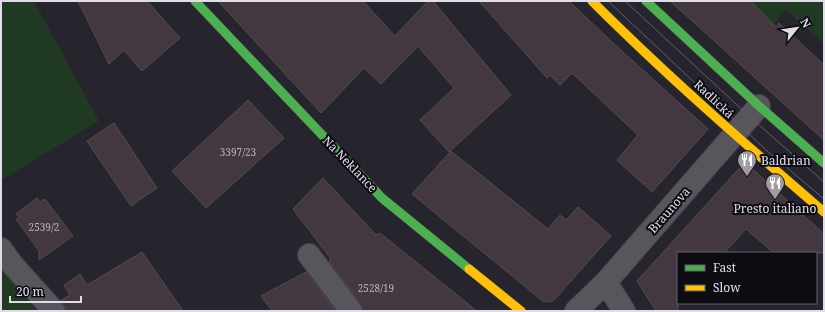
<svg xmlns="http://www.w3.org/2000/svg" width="825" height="312" font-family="'Noto Serif',serif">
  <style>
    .green { fill: #1f3922 }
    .building { fill: #433740; stroke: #524d52 }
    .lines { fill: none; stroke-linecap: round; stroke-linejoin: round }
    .street-casing { stroke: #423f46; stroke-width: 24 }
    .fast-casing { stroke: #423f46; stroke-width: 10 }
    .slow-casing { stroke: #423f46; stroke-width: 10 }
    .street { stroke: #57565c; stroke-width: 22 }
    .fast { stroke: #4caf50; stroke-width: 9 }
    .slow { stroke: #ffc107; stroke-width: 9 }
    .tram { stroke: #626068; stroke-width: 1 }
    .labels { text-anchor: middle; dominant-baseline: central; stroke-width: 4; stroke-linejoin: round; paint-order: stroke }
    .number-label { font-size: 10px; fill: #b9b4be }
    .street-label { font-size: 12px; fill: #e0dde8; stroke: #0e0c13 }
    .poi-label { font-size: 12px; fill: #e0dde8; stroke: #0e0c13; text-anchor: start }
  </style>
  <rect width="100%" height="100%" fill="#26242c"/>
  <!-- green -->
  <g class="green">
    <polygon points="1,1 34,1 99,121 1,180"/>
    <polygon points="751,1 824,1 824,44 786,10 768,31 733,28 754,5"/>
    <polygon points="1,264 46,311 1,311"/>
  </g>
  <!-- building -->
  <g class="building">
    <polygon points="78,1 147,1 180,38 142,71 124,50 109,64"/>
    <polygon points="218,1 363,1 395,36 428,1 433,1 511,95 449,152 420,120 454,88 418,46 381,84 364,68 321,113"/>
    <polygon points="479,1 569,1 613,43 708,129 652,192 617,160 638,135 572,73 560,85 550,75 547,78"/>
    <polygon points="670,1 750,1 776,27 779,23 824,65 824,140"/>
    <polygon points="248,100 284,138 206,208 172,171"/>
    <polygon points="114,123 157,188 131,206 87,141"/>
    <polygon points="451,151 548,229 560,215 566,220 578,207 611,236 553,301 544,302 412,194"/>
    <polygon points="745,162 824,234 824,253 774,253 746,229 724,253 678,253 678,311 656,311 637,281"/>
    <polygon points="323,178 376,235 380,233 477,311 363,311 361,304 329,261 331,259 293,209"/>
    <polygon points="37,198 40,202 45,199 73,236 39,260 39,251 16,219 20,217 16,214"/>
    <polygon points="142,252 183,311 66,311 61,300 70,295 64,285 80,274 87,285"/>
    <polygon points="306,272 335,311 272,311 261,296"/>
  </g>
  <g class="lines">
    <!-- street casing -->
    <g class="street-casing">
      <g id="street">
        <polyline points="1,249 11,263 54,311"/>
        <polyline points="309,255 351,311"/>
        <polyline points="606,282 624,311"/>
        <polyline points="576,311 606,282 759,106"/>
      </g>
    </g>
    <!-- fast casing -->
    <g class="fast-casing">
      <g id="fast">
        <polyline points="195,1 382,198 469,269"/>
        <polyline points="646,1 759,106 824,163"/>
      </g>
    </g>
    <!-- slow casing -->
    <g class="slow-casing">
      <g id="slow">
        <path d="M592,1c74,74 153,143 232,211"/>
        <polyline points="469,269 521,311"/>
      </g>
    </g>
    <!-- street -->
    <use href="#street" class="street"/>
    <!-- fast -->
    <use href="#fast" class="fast"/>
    <!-- slow -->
    <use href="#slow" class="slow"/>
    <!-- tram -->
    <g class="tram">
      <polyline points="608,1 766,150 824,199"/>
      <polyline points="625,1 750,117 824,182"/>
    </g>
  </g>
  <!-- icons -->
  <defs>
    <g id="restaurant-pin" transform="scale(1)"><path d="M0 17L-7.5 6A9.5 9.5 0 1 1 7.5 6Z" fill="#9f9ca6" stroke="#0e0c13"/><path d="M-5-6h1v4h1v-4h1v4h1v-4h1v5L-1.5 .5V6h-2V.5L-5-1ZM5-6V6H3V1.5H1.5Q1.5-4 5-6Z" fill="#fff"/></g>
  </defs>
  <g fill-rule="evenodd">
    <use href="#restaurant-pin" x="747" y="160"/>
    <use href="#restaurant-pin" x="775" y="183"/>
  </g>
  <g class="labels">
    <!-- number labels -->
    <g class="number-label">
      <text x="238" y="152">3397/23</text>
      <text x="44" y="227">2539/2</text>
      <text x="376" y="288">2528/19</text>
    </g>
    <!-- street labels -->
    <g class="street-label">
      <text transform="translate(714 99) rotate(43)">Radlická</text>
      <text transform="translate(350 164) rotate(46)">Na Neklance</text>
      <text transform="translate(669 210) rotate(-49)">Braunova</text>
    </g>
    <!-- poi labels -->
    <g class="poi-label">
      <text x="761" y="160">Baldrian</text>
      <text x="775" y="208" text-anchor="middle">Presto italiano</text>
    </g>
  </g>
  <!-- border -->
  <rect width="825" height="312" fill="none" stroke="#e0dde8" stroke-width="4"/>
  <!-- legend -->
  <rect x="677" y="252" width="140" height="52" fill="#0e0c13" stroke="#626068"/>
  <rect x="685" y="265" width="20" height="6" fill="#4caf50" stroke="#626068"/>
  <text x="713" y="272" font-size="12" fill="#e0dde8">Fast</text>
  <rect x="685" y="285" width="20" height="6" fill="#ffc107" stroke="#626068"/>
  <text x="713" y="292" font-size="12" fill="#e0dde8">Slow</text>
  <!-- north arrow -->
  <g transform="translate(797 28) rotate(60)" stroke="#0e0c13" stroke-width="3" paint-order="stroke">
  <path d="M0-3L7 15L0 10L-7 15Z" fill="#e0dde8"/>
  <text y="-6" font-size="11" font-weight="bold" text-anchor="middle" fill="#e0dde8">N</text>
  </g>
  <!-- scale -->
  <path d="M10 296v6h71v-6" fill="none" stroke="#e0dde8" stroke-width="2"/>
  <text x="16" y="296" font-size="12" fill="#e0dde8" stroke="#0e0c13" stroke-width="3" paint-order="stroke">20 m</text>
</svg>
